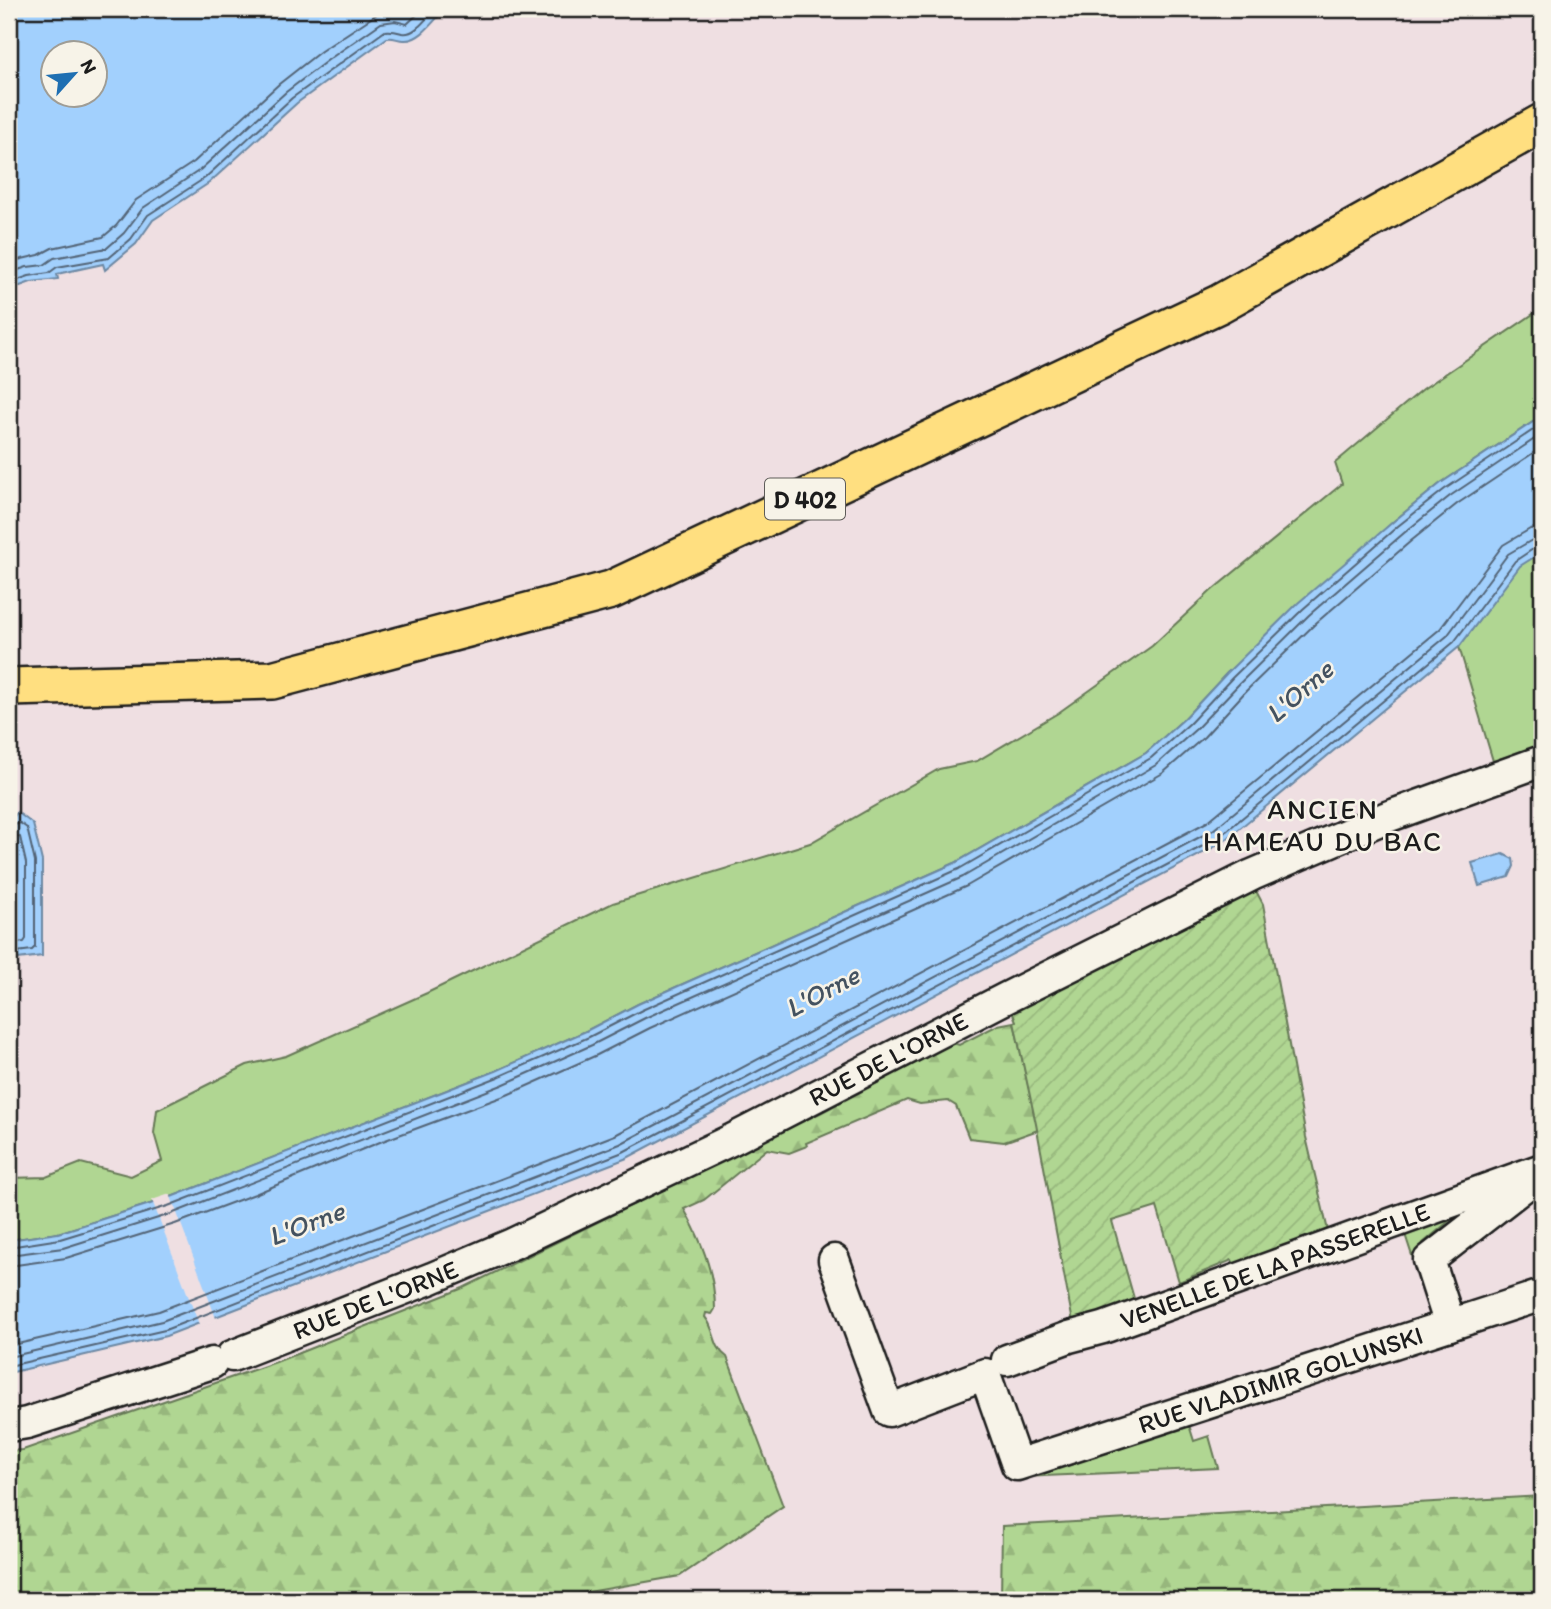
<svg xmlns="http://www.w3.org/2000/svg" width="1551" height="1609" font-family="Itim,sans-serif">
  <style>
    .grass { fill: #b0d692; stroke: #667957; stroke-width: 2 }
    .forest { fill: url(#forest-firs); stroke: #667957; stroke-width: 2 }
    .garden { fill: url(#garden-furrows); stroke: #667957; stroke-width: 2 }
    .water { fill: #a2d0fd; stroke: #6c88a3; stroke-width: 2; fill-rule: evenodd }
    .pier { fill: #efdfe2 }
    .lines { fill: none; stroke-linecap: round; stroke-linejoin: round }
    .shore { stroke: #526476; stroke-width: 2 }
    .minor-casing { stroke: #1c1c1c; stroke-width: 35 }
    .major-casing { stroke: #1c1c1c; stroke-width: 42 }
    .minor { stroke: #f7f3e8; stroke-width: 30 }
    .major { stroke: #ffdf80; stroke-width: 37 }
    .labels { text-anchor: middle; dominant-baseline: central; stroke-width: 5; stroke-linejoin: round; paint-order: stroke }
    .shield { fill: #f7f3e8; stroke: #5e5c59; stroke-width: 2 }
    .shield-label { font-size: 24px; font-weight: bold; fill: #1c1c1c }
    .street-label { font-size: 26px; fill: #1c1c1c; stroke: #f7f3e8 }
    .water-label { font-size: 28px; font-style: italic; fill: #445260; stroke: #f7f3e8 }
    .neighbourhood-label { font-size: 28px; letter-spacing: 2px; fill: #1c1c1c; stroke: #f7f3e8 }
  </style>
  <defs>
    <pattern id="forest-firs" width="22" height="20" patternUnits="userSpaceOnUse" patternTransform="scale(1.75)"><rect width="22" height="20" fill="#b0d692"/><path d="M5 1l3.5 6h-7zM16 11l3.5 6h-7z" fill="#97b77d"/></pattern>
    <pattern id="garden-furrows" width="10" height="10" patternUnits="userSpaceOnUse" patternTransform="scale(1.75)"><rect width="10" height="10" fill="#b0d692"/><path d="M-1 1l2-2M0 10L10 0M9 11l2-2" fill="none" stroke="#97b77d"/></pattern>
  </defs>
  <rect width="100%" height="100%" fill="#efdfe2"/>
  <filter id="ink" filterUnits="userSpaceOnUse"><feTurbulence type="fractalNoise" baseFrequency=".0143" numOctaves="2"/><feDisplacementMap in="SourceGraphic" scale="14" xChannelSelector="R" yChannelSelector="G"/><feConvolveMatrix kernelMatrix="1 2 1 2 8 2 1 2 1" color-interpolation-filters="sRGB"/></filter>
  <g filter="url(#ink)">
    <!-- grass -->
    <g class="grass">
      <polygon points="1542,308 1542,416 1441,483 1394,521 1227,673 1185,718 1146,753 955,863 638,1004 586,1031 496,1071 166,1199 58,1233 9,1240 9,1178 46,1177 81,1163 131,1176 162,1161 154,1133 157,1110 247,1065 286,1056 427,993 613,903 810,843 939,769 977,761 1058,713 1152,646 1211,591 1342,484 1335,463 1423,389"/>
      <polygon points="1542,552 1542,746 1493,761 1459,647 1520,565"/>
      <polygon points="1460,1212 1423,1243 1416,1268 1402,1225"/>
      <polygon points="1189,1425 1194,1441 1209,1436 1218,1468 1023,1477"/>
    </g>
    <!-- forest -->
    <g class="forest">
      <path d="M1014,1022l24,108 -34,12 -35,-4 -13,-32 -8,-5 -28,3 -13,-4 -101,43 1,3 -18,7 -22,-4 -63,51 -20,9c17,30 31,64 31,100l-3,5 -6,-1 -1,4c11,13 7,29 22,40l56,149 -103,70 -137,24h-534v-149l14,-1 253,-88 187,-74 359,-176 131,-69 6,2 39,-20z"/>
      <polygon points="1542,1496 1542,1600 1001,1600 1002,1526"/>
    </g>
    <!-- garden -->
    <polygon class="garden" points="1255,889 1263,904 1306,1137 1329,1235 1237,1270 1232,1260 1179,1282 1157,1207 1112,1221 1137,1309 1074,1328 1036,1124 1014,1022 1016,1021 1010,1007"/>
    <!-- water -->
    <g class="water">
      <path d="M9,9h436c-10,10 -25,33 -41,31 -7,0 -9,-3 -17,-2l-90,65 -88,80 -56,37 -17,24 -31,26 -2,-6 -46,10 1,5 -27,3 -22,8zM52,52h42v42h-42z"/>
      <polygon points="1542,416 1542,552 1520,566 1459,647 1222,843 627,1158 166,1336 9,1373 9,1240 58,1233 166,1199 496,1071 586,1031 638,1004 955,863 1146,753 1185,718 1227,673 1298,603 1394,521 1441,483"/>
      <polygon points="17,812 33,824 42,861 42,956 9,960 9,824"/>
      <polygon points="1503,854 1513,859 1514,866 1509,877 1479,886 1472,863"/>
    </g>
    <!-- pier -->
    <polygon class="pier" points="170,1194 217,1321 200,1327 152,1200"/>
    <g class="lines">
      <!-- shore -->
      <g class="shore">
        <polyline points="9,262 39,255 52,248 103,237 116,226 136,200 194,162 279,84 321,51 377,14 393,11 404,12 409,9"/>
        <polyline points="9,273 27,267 44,265 54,258 107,248 124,233 143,208 200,170 286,92 328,60 381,23 395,21 407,24 423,9"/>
        <path d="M9,283l20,-7 20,-3 8,-6 52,-9 22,-19 17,-24 57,-37 87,-80 93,-67c7,-1 10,0 17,2 13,3 25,-16 33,-24"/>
        <polyline points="9,827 20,823 27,828 35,862 35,947 32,950 9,953"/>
        <polyline points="9,836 20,837 26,863 26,939 24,942 9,944"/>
        <path d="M9,846c12,15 7,64 7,84l-2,3 -5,1"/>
        <polyline points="9,1247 60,1239 168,1206 498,1077 589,1037 642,1010 959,869 1151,758 1190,723 1232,678 1303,609 1398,526 1445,489 1542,424"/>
        <polyline points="9,1255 63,1248 171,1214 502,1085 592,1045 645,1018 963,877 1156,765 1196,729 1239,684 1309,615 1404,533 1450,496 1542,434"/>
        <polyline points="9,1266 66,1258 175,1224 255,1194 380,1142 507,1095 597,1055 650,1028 967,886 1163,773 1204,737 1246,691 1316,623 1411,541 1457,504 1542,447"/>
        <polyline points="9,1346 159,1311 615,1135 1207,822 1440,629 1503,545 1530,529 1542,527"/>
        <polyline points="9,1357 162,1321 620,1144 1213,830 1447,636 1508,554 1532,540 1542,538"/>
        <polyline points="9,1366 165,1330 623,1152 1218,838 1454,642 1515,561 1536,547 1542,547"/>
      </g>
      <!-- minor casing -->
      <g class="minor-casing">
        <g id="minor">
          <path id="s1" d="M834,1260l55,151 96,-37 32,91 525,-170"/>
          <polyline points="1450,1325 1429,1260 1528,1183"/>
          <path id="s2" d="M232,1356l200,-78 80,-34 219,-104 275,-142 246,-123 135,-58 155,-56"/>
          <path id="s3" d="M1007,1360l62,-23 34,-9 439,-159"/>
          <polyline points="9,1426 27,1423 212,1363"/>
        </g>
      </g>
      <!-- major casing -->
      <g class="major-casing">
        <polyline id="major" points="9,687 272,680 611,590 1219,304 1542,123"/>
      </g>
      <!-- minor -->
      <use href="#minor" class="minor"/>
      <!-- major -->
      <use href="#major" class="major"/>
    </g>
  </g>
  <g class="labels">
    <!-- shield labels -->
    <rect class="shield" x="765" y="478.5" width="80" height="41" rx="5"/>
    <g class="shield-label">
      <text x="805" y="499">D 402</text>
    </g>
    <!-- street labels -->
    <g class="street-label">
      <text stroke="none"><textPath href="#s2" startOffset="721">RUE DE L'ORNE</textPath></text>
      <text stroke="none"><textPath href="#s3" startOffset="284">VENELLE DE LA PASSERELLE</textPath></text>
      <text stroke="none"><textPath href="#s2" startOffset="154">RUE DE L'ORNE</textPath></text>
      <text stroke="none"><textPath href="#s1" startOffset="637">RUE VLADIMIR GOLUNSKI</textPath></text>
    </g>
    <!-- water labels -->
    <g class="water-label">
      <text transform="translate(1299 691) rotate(-41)">L'Orne</text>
      <text transform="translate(822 991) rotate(-28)">L'Orne</text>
      <text transform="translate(306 1223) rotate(-21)">L'Orne</text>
    </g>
    <!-- neighbourhood labels -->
    <g class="neighbourhood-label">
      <text x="1323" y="809">ANCIEN<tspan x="1323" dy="32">HAMEAU DU BAC</tspan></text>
    </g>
  </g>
  <!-- margin -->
  <rect width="1551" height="1609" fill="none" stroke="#f7f3e8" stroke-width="35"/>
  <rect x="18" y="18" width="1516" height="1574" fill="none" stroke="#1c1c1c" stroke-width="2.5" filter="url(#ink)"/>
  <!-- north arrow -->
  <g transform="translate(74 74) rotate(63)"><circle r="33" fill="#f7f3e8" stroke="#9f9d96" stroke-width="2"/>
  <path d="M0-5L12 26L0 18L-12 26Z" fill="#1f6fb2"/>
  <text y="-10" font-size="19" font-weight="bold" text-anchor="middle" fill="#1c1c1c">N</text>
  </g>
</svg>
